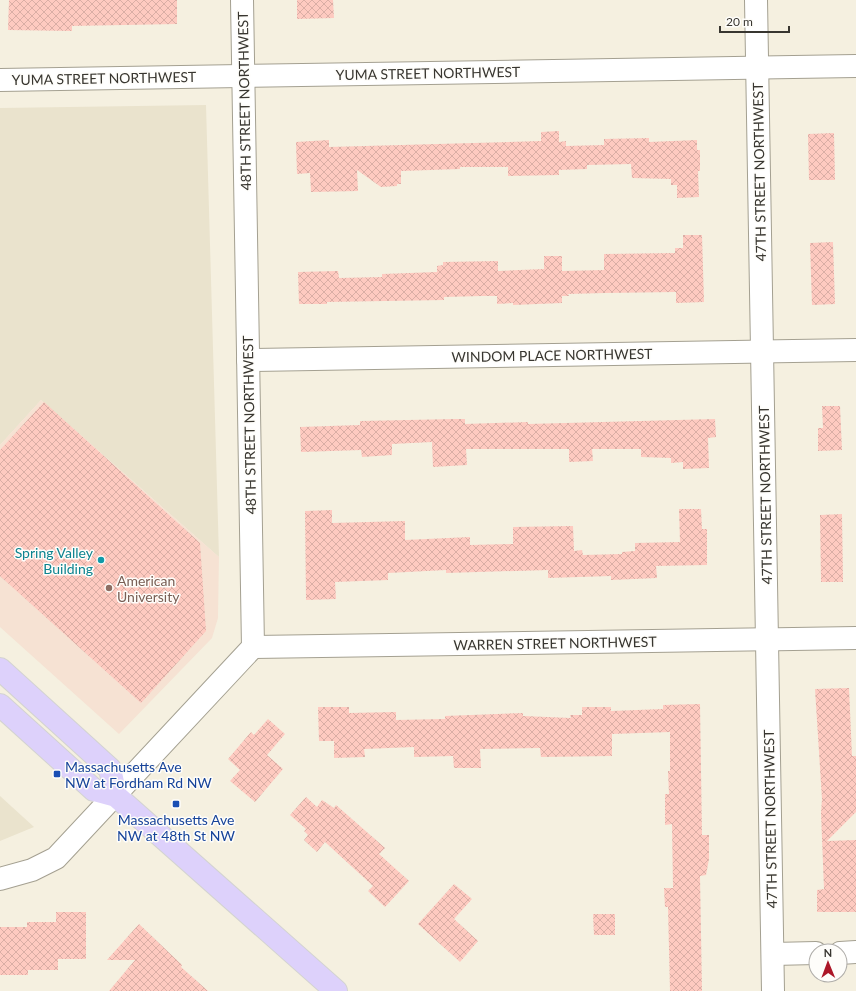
<svg xmlns="http://www.w3.org/2000/svg" width="856" height="991" font-family="Lato,sans-serif">
  <style>
    .built { fill: #eae3cd }
    .education { fill: #f6e2d3 }
    .building { fill: url(#building-cross-hatch) }
    .lines { fill: none; stroke-linecap: round; stroke-linejoin: round }
    .street-casing { stroke: #a4a091; stroke-width: 24 }
    .primary-casing { stroke: #d3d3d1; stroke-width: 24 }
    .street { stroke: #fff; stroke-width: 22 }
    .primary { stroke: #ddd1fb; stroke-width: 22 }
    .culture-dot { fill: #0f9aa8; stroke: #fefdfa; stroke-width: 1.5 }
    .education-dot { fill: #8d6e63; stroke: #fefdfa; stroke-width: 1.5 }
    .transit-dot { fill: #1a4fb4; stroke: #fefdfa; stroke-width: 1.5 }
    .labels { text-anchor: middle; dominant-baseline: central; stroke-width: 3; stroke-linejoin: round; paint-order: stroke }
    .street-label { font-size: 14px; fill: #383630; stroke: #fefdfa }
    .culture-label { font-size: 14px; fill: #0d838f; stroke: #fefdfa; text-anchor: end }
    .education-label { font-size: 14px; fill: #785e54; stroke: #fefdfa; text-anchor: start }
    .transit-label { font-size: 14px; fill: #164399; stroke: #fefdfa; text-anchor: start }
  </style>
  <defs>
    <pattern id="building-cross-hatch" width="8" height="8" patternUnits="userSpaceOnUse"><rect width="8" height="8" fill="#fecac0"/><path d="M0 0l8 8M0 8l8-8" fill="none" stroke="#daaea5"/></pattern>
  </defs>
  <rect width="100%" height="100%" fill="#f5f0e0"/>
  <!-- built -->
  <g class="built">
    <polygon points="206,105 219,557 41,400 0,445 0,108"/>
    <polygon points="0,796 34,827 0,841"/>
  </g>
  <!-- education -->
  <polygon class="education" points="41,400 219,557 218,618 212,638 119,734 0,627 0,445"/>
  <!-- building -->
  <g class="building">
    <polygon points="9,0 177,0 177,24 72,26 72,31 8,30"/>
    <polygon points="297,0 333,0 334,18 297,19"/>
    <polygon points="559,131 559,142 566,141 566,146 604,145 604,139 649,138 649,142 697,140 697,150 700,150 700,171 698,171 699,197 677,198 677,185 671,185 671,179 632,178 631,164 587,165 587,169 559,170 559,175 508,176 508,167 460,167 460,169 401,171 401,184 397,184 397,186 381,187 357,170 358,191 311,192 310,173 297,174 296,142 329,140 329,147 541,141 541,132"/>
    <polygon points="834,133 835,180 809,180 808,134"/>
    <polygon points="683,235 702,235 704,302 676,303 676,292 605,293 568,294 569,296 562,296 562,303 513,305 513,303 497,304 497,296 482,296 444,297 444,300 327,302 327,304 299,304 298,272 338,271 339,278 382,277 382,274 437,272 437,266 443,265 443,262 498,261 498,271 544,269 544,256 562,256 562,271 604,270 604,254 675,253 675,248 683,248"/>
    <polygon points="833,242 835,304 812,305 810,243"/>
    <polygon points="44,402 200,543 206,631 141,703 0,576 0,450"/>
    <polygon points="822,406 840,406 842,450 818,451 818,428 823,428"/>
    <polygon points="456,419 465,419 465,424 528,422 528,424 715,419 716,437 708,438 709,468 683,469 683,462 671,463 671,458 641,457 641,449 592,449 593,461 569,462 569,449 466,449 467,465 433,467 432,442 392,444 392,455 362,457 361,450 301,452 300,427 360,425 360,421"/>
    <polygon points="679,509 701,509 702,529 707,529 707,565 656,566 657,578 611,580 611,576 548,578 548,570 446,573 446,570 388,573 388,580 335,582 336,599 306,600 305,511 332,510 332,523 405,521 405,540 470,537 470,545 513,544 513,527 573,526 574,551 582,550 583,555 622,554 622,552 635,551 635,543 680,542"/>
    <polygon points="842,514 843,582 821,582 820,515"/>
    <polygon points="849,688 852,756 856,756 856,812 827,841 856,840 856,912 817,912 817,890 824,889 821,813 822,799 815,689"/>
    <polygon points="700,704 702,835 709,835 709,859 706,875 700,876 702,991 670,991 668,907 665,907 664,888 673,888 672,824 665,825 665,794 669,794 668,771 670,771 670,732 612,734 612,756 541,757 540,748 480,749 481,768 454,768 453,756 414,757 414,747 364,749 365,757 334,758 334,741 319,741 318,707 349,707 349,713 396,712 396,720 445,719 445,716 523,713 523,716 571,718 570,715 582,715 582,707 611,707 611,711 663,709 663,705"/>
    <polygon points="268,719 285,734 267,755 283,769 255,802 230,781 240,770 228,759 251,732 254,735"/>
    <polygon points="306,797 317,807 322,800 334,808 336,805 385,848 379,854 409,881 385,907 368,891 373,886 325,842 317,852 304,840 308,835 304,831 306,829 290,815"/>
    <polygon points="454,884 472,899 454,919 478,941 460,962 418,924"/>
    <polygon points="56,912 86,912 86,959 58,959 58,970 28,970 28,975 0,975 0,927 27,927 27,922 56,922"/>
    <polygon points="593,914 615,914 615,935 594,935"/>
    <polygon points="139,924 182,965 181,967 208,991 109,991 135,960 107,960"/>
  </g>
  <g class="lines">
    <!-- street casing -->
    <g class="street-casing">
      <g id="street">
        <polyline points="756,0 773,991"/>
        <polyline points="0,80 856,66"/>
        <polyline points="248,360 856,350"/>
        <polyline points="253,647 856,638"/>
        <polyline points="0,879 32,870 56,858 253,647 242,0"/>
        <polyline points="840,953 856,952"/>
        <polyline points="773,954 816,953"/>
      </g>
    </g>
    <!-- primary casing -->
    <g class="primary-casing">
      <g id="primary">
        <polyline points="0,669 110,769 116,796"/>
        <polyline points="0,705 94,790 116,796 336,991"/>
      </g>
    </g>
    <!-- street -->
    <use href="#street" class="street"/>
    <!-- primary -->
    <use href="#primary" class="primary"/>
  </g>
  <!-- markers -->
  <circle class="culture-dot" cx="101" cy="560" r="4"/>
  <circle class="education-dot" cx="109" cy="588" r="4"/>
  <g class="transit-dot">
    <rect x="53" y="770" width="8" height="8" rx="2"/>
    <rect x="172" y="800" width="8" height="8" rx="2"/>
  </g>
  <g class="labels">
    <!-- street labels -->
    <g class="street-label">
      <text transform="translate(428 73) rotate(-1)">YUMA STREET NORTHWEST</text>
      <text transform="translate(104 78) rotate(-1)">YUMA STREET NORTHWEST</text>
      <text transform="translate(244 101) rotate(-91)">48TH STREET NORTHWEST</text>
      <text transform="translate(759 172) rotate(-91)">47TH STREET NORTHWEST</text>
      <text transform="translate(552 355) rotate(-1)">WINDOM PLACE NORTHWEST</text>
      <text transform="translate(249 425) rotate(-91)">48TH STREET NORTHWEST</text>
      <text transform="translate(765 495) rotate(-91)">47TH STREET NORTHWEST</text>
      <text transform="translate(555 643) rotate(-1)">WARREN STREET NORTHWEST</text>
      <text transform="translate(770 819) rotate(-91)">47TH STREET NORTHWEST</text>
    </g>
    <!-- culture labels -->
    <g class="culture-label">
      <text x="93" y="552">Spring Valley<tspan x="93" dy="16">Building</tspan></text>
    </g>
    <!-- education labels -->
    <g class="education-label">
      <text x="117" y="580">American<tspan x="117" dy="16">University</tspan></text>
    </g>
    <!-- transit labels -->
    <g class="transit-label">
      <text x="65" y="766">Massachusetts Ave<tspan x="65" dy="16">NW at Fordham Rd NW</tspan></text>
      <text x="176" y="819" text-anchor="middle">Massachusetts Ave<tspan x="176" dy="16">NW at 48th St NW</tspan></text>
    </g>
  </g>
  <!-- north arrow -->
  <g transform="translate(828 963) rotate(359)"><circle r="19" fill="#fefdfa" stroke="#afada9"/>
  <path d="M0-3L7 15L0 10L-7 15Z" fill="#ac1728"/>
  <text y="-6" font-size="11" font-weight="bold" text-anchor="middle" fill="#383630">N</text>
  </g>
  <!-- scale -->
  <path d="M720 26v6h69v-6" fill="none" stroke="#383630" stroke-width="2"/>
  <text x="726" y="26" font-size="12" fill="#383630" stroke="#fefdfa" stroke-width="3" paint-order="stroke">20 m</text>
</svg>
